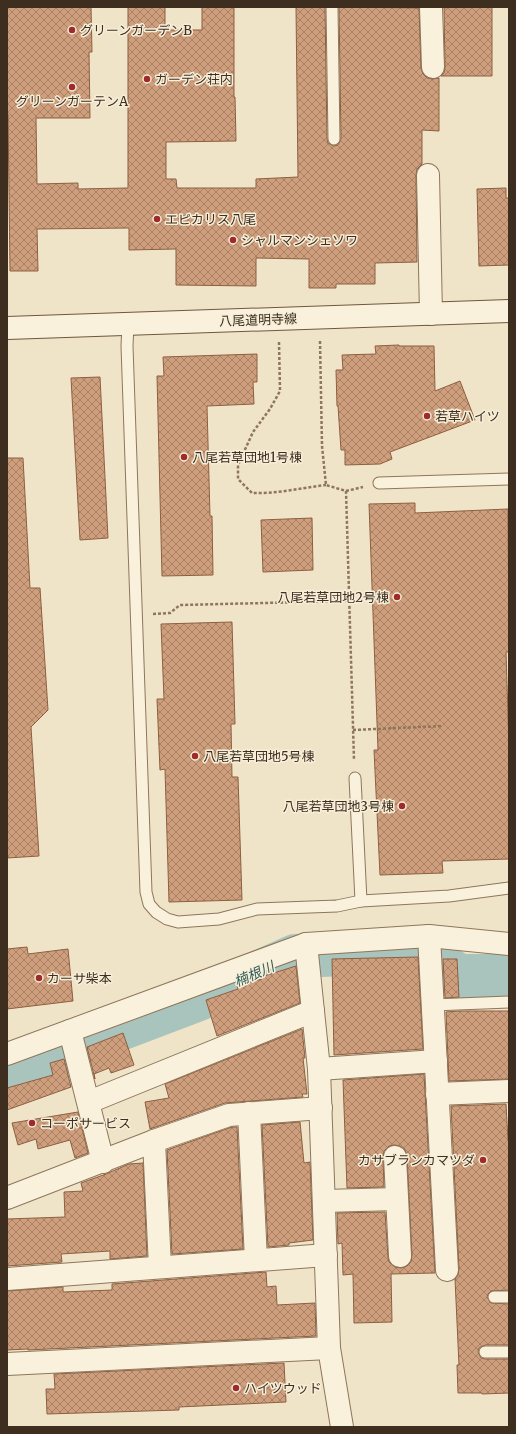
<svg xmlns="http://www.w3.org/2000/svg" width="516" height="1434" font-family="Merriweather,'Noto Sans JP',serif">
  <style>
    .forest { fill: url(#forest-crowns) }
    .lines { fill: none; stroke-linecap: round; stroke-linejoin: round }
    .river { stroke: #a9c4bc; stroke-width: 44 }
    .building { fill: url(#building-cross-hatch); stroke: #8d5f41 }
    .lane-casing { stroke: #8d765c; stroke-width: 13 }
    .street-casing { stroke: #8d765c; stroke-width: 24 }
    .secondary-casing { stroke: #6f573f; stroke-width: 24 }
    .path { stroke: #8d765c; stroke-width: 2.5; stroke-dasharray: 3 2; stroke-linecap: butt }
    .lane { stroke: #faf1dc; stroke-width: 11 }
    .street { stroke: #faf1dc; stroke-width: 22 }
    .secondary { stroke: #faf1dc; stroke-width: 22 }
    .poi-dot { fill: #9e2a2b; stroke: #f7eed8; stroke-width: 1.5 }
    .labels { text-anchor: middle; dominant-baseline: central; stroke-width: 3; stroke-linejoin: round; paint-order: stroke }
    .poi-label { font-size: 13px; fill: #3d2e20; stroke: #f7eed8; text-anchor: start }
    .street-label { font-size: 13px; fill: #3d2e20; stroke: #f7eed8 }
    .water-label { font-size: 14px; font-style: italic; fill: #2f5d5a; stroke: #f7eed8 }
  </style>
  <defs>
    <pattern id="forest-crowns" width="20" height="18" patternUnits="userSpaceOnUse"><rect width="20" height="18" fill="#c9cf9b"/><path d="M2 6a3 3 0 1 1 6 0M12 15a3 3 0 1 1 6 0" fill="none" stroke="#aeb285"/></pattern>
    <pattern id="building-cross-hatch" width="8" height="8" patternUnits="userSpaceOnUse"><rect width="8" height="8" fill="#cf9f7d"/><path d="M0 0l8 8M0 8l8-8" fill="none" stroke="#a98266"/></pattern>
  </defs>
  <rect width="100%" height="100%" fill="#f0e4c8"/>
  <!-- forest -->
  <polygon class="forest" points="461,956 509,960 509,993 461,995"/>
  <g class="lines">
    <!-- river -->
    <polyline class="river" points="7,1072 199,999 295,956 421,951 459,976 509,976"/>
  </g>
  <!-- building -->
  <g class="building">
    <polygon points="7,7 91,7 92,52 89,52 90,118 36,118 37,184 78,183 78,189 128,188 128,7 165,7 165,30 202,30 202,7 234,7 234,97 235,97 236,141 166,142 166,179 176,179 177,188 256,188 256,179 298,177 296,7 325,7 327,139 328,143 334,146 338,145 341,139 339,7 419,8 421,68 423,74 427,78 433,79 439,78 439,131 422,130 422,164 417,169 416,175 417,262 375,263 375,284 336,284 336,288 309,288 309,259 256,258 256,286 176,285 176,249 129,250 129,228 37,229 38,271 10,271 8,114 7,114"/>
    <polygon points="450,7 492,7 492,76 441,76 444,73 445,67 444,8"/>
    <polygon points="506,188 506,198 509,198 509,265 479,266 477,189"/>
    <polygon points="399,345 399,346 434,346 435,391 460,381 475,420 390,452 392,459 380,464 345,465 345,450 341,450 338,406 337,406 336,370 343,370 342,355 376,354 375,346"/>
    <polygon points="257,354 257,382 253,382 254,404 207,406 210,516 212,516 213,575 162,576 157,376 164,376 163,357"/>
    <polygon points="100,377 108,538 80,540 71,378"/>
    <polygon points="7,458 23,458 30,588 40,588 48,710 31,727 39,856 7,858"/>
    <polygon points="415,503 415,513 508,509 509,652 506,652 509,747 509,859 442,861 443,873 380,875 374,750 378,750 369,504"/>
    <polygon points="312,518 313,570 263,572 261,520"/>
    <polygon points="232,622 235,724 231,724 232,777 238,777 242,900 169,902 165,769 160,770 157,699 164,699 161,624"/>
    <polygon points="27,947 28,954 68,949 73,1001 7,1009 7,949"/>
    <polygon points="418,957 423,1049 334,1055 332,959"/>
    <polygon points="443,959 457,959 459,997 445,998"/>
    <polygon points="296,966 300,1003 217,1036 206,1000 238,989 237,986 262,979 261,977"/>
    <polygon points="459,1011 509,1011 509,1079 449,1081 446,1012"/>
    <polygon points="302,1029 305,1058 303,1058 307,1094 302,1094 303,1097 225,1103 150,1129 145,1102 169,1098 165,1084"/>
    <polygon points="123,1033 134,1065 111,1073 109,1068 94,1074 95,1079 87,1047"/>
    <polygon points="64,1059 71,1087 7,1110 7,1088 53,1075 50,1063"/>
    <polygon points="424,1074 435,1273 391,1274 392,1322 354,1323 353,1274 343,1275 342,1243 338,1244 337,1213 385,1212 388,1257 389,1262 395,1267 401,1268 407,1266 411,1262 412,1255 407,1156 405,1150 400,1146 395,1145 389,1146 384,1151 383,1158 384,1187 347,1188 343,1080"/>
    <polygon points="506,1104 508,1140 509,1140 509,1290 491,1291 488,1294 487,1297 491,1303 509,1304 509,1345 485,1345 479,1348 478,1352 481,1358 485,1359 509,1359 509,1393 482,1394 482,1393 458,1393 457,1365 459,1365 455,1279 458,1275 459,1269 451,1106"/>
    <polygon points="78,1112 88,1153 75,1158 70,1140 38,1149 36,1139 18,1145 12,1123"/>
    <polygon points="300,1122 304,1163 310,1162 313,1240 289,1243 289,1245 268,1247 262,1125"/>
    <polygon points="232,1127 237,1127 243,1249 172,1254 167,1150"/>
    <polygon points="143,1163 147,1256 110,1259 110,1251 61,1254 62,1262 7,1266 7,1219 65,1217 64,1192 83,1191 81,1183 106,1174 129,1164"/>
    <polygon points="266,1272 267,1287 276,1286 277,1305 315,1303 316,1336 28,1350 28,1349 7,1350 7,1291 63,1287 63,1292 112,1290 112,1284"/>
    <polygon points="284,1363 286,1402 179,1407 179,1410 47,1414 46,1389 55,1389 54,1374"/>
  </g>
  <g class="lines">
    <!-- lane casing -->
    <g class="lane-casing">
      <g id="lane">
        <polyline points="332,7 334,139"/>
        <polyline points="128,324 127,346 146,892 149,904 156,912 167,919 178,922 219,919 257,909 337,906 361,901 449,896 509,888"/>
        <polyline points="379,483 509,479"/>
        <polyline points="355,778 361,901"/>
        <polyline points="433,1005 509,1002"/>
        <polyline points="494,1297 509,1297"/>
        <polyline points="485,1352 509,1352"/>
      </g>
    </g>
    <!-- street casing -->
    <g class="street-casing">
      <g id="street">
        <polyline points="431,7 433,67"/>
        <polyline points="428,175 431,314"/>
        <polyline points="429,936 447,1270"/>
        <polyline points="306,944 319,1069 329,1348 342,1427"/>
        <polyline points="70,1031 103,1162"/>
        <polyline points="7,1054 306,944 429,936 509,944"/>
        <polyline points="319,1069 436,1061"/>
        <polyline points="437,1094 509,1091"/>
        <polyline points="89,1102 313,1011"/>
        <polyline points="249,1113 256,1260"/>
        <polyline points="154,1141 160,1267"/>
        <polyline points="395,1157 400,1256"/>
        <polyline points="7,1198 154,1141 229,1115 321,1108"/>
        <polyline points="324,1201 397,1199"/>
        <polyline points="7,1279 326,1255"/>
        <polyline points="7,1364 329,1348"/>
      </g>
    </g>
    <!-- secondary casing -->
    <g class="secondary-casing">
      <polyline id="secondary" points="7,328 509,311"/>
    </g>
    <!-- path -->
    <g class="path">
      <polyline points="320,341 322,446 326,485 346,491 354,760"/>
      <path d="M279,342l1,49 -10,18 -17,23 -15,33v14l14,14c24,1 49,-5 74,-8"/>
      <polyline points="346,491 363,487"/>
      <polyline points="153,614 170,613 180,605 349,601"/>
      <polyline points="353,730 442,726"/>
    </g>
    <!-- lane -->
    <use href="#lane" class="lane"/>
    <!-- street -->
    <use href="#street" class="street"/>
    <!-- secondary -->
    <use href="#secondary" class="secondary"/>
  </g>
  <!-- markers -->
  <g class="poi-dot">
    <circle cx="72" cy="30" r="4"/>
    <circle cx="147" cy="79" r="4"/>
    <circle cx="72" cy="87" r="4"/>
    <circle cx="157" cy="219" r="4"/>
    <circle cx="233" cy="240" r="4"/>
    <circle cx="427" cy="416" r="4"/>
    <circle cx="184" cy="457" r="4"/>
    <circle cx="397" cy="597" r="4"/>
    <circle cx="195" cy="756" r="4"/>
    <circle cx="402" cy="806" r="4"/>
    <circle cx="39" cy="978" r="4"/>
    <circle cx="32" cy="1123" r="4"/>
    <circle cx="483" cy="1160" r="4"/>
    <circle cx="236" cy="1388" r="4"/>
  </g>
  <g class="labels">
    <!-- poi labels -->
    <g class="poi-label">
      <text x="80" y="30">グリーンガーデンB</text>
      <text x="155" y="79">ガーデン荘内</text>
      <text x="72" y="101" text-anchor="middle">グリーンガーテンA</text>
      <text x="165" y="219">エピカリス八尾</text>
      <text x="241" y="240">シャルマンシェソワ</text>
      <text x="435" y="416">若草ハイツ</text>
      <text x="192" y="457">八尾若草団地1号棟</text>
      <text x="389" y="597" text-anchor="end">八尾若草団地2号棟</text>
      <text x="203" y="756">八尾若草団地5号棟</text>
      <text x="394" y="806" text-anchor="end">八尾若草団地3号棟</text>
      <text x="47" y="978">カーサ柴本</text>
      <text x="40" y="1123">コーポサービス</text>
      <text x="475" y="1160" text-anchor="end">カサブランカマツダ</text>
      <text x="244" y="1388">ハイツウッド</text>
    </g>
    <!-- street labels -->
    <g class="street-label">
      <text transform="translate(258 320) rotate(-2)">八尾道明寺線</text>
    </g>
    <!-- water labels -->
    <g class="water-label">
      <text transform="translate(254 974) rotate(-24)">楠根川</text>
    </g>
  </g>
  <!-- border -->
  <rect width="516" height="1434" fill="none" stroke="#3d2e20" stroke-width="16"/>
</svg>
